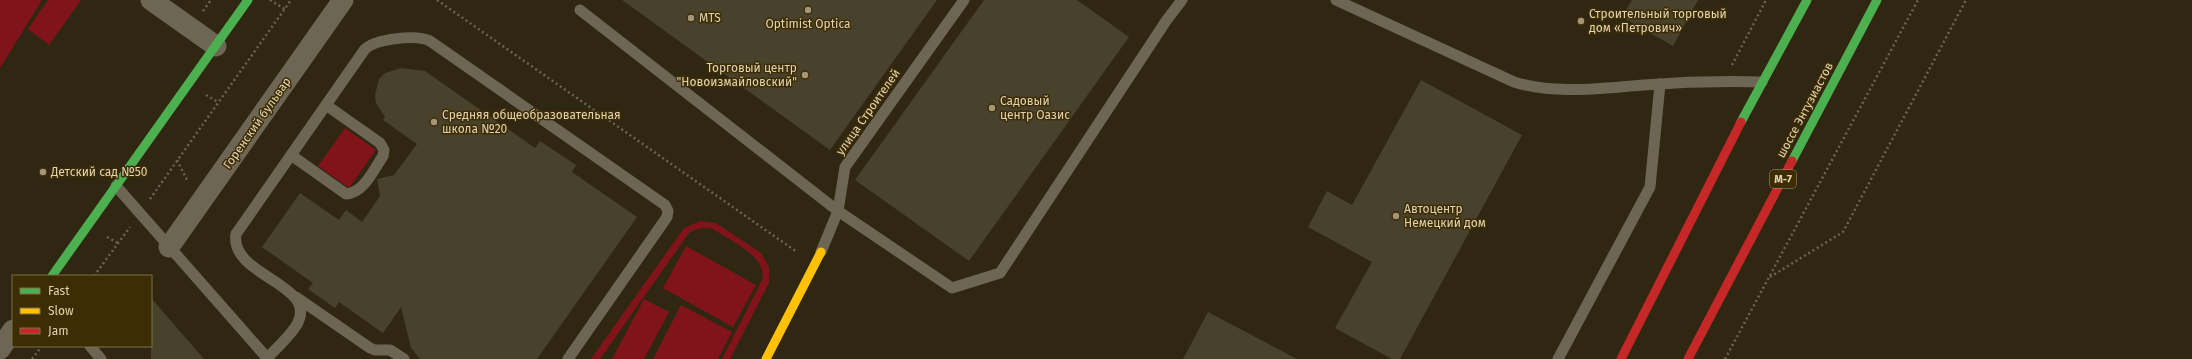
<svg xmlns="http://www.w3.org/2000/svg" width="2192" height="359" font-family="'Fira Sans',sans-serif">
  <style>
    .green { fill: #81131a }
    .building { fill: #48412b }
    .lines { fill: none; stroke-linecap: round; stroke-linejoin: round }
    .path { stroke: #6b6353; stroke-width: 2.5; stroke-dasharray: 2 3; stroke-linecap: butt }
    .lane { stroke: #6e6655; stroke-width: 11 }
    .street { stroke: #6e6655; stroke-width: 21 }
    .fast { stroke: #4caf50; stroke-width: 9 }
    .slow { stroke: #ffc107; stroke-width: 9 }
    .jam { stroke: #c62828; stroke-width: 9 }
    .poi-dot { fill: #a49679; stroke: #3d2d05; stroke-width: 1.5 }
    .labels { text-anchor: middle; dominant-baseline: central; stroke-width: 3; stroke-linejoin: round; paint-order: stroke }
    .shield { fill: #3d2d05; stroke: #b0a07d; stroke-width: 1 }
    .shield-label { font-size: 11px; font-weight: bold; fill: #e2d2b0 }
    .poi-label { font-size: 12px; fill: #e2d2b0; stroke: #3d2d05; text-anchor: start }
    .street-label { font-size: 12px; fill: #e2d2b0; stroke: #3d2d05 }
  </style>
  <rect width="100%" height="100%" fill="#302712"/>
  <!-- green -->
  <g class="green">
    <polygon points="0,0 42,0 0,68"/>
    <polygon points="48,0 81,0 49,45 28,29"/>
    <polygon points="345,128 376,150 349,188 318,166"/>
    <path d="M700,221l16,2 45,30 8,14v16l-39,76h-8l40,-79c6,-24 -32,-39 -49,-51 -9,-2 -16,-1 -24,4l-89,126h-9l93,-131z"/>
    <polygon points="686,246 756,285 733,327 663,288"/>
    <polygon points="644,299 669,312 644,359 612,359"/>
    <polygon points="681,305 732,332 718,359 653,359"/>
  </g>
  <!-- building -->
  <g class="building">
    <polygon points="622,0 937,0 830,150"/>
    <polygon points="984,0 1077,0 1129,37 969,261 855,180"/>
    <polygon points="1632,0 1698,0 1673,46 1622,17"/>
    <polygon points="401,68 425,71 535,148 540,141 576,165 572,172 637,217 537,359 420,359 411,348 401,307 383,333 339,302 335,308 308,289 313,283 262,247 300,193 339,220 346,210 362,222 380,196 377,179 394,175 417,144 383,120 385,117 376,103 375,95 379,79 385,73"/>
    <polygon points="1421,80 1522,135 1400,359 1392,359 1335,328 1372,262 1308,227 1327,191 1352,205"/>
    <polygon points="151,298 204,359 151,359"/>
    <polygon points="1208,312 1297,359 1183,359"/>
  </g>
  <g class="lines">
    <!-- path -->
    <g class="path">
      <polyline points="270,0 285,9"/>
      <polyline points="437,0 797,252"/>
      <polyline points="203,11 211,0"/>
      <polyline points="1732,65 1766,0"/>
      <polyline points="206,95 218,102"/>
      <polyline points="177,160 188,182"/>
      <polyline points="150,199 291,0"/>
      <polyline points="107,237 118,243"/>
      <polyline points="94,276 130,227"/>
      <polyline points="1770,277 1843,232 1966,0"/>
      <polyline points="32,359 42,346"/>
      <polyline points="1725,359 1918,0"/>
    </g>
    <!-- lane -->
    <g class="lane">
      <path d="M1336,0l178,82c42,13 87,6 130,3 39,-3 79,-4 118,-3"/>
      <polyline points="580,10 838,211 952,288 1000,273 1166,21 1182,0"/>
      <path d="M291,155l55,39c18,-1 28,-25 37,-38l1,-6 -4,-7 -54,-38"/>
      <polyline points="116,186 268,359"/>
      <polyline points="821,252 838,211 845,167 964,0"/>
      <polyline points="296,297 370,348 375,350 390,350 404,359"/>
      <polyline points="90,346 101,359"/>
      <path d="M267,358c10,-10 21,-20 29,-32 26,-42 -67,-49 -60,-92l129,-185c11,-10 51,-15 65,-8l235,164 3,6 -1,6 -99,142"/>
      <polyline points="1558,359 1650,187 1660,84"/>
    </g>
    <!-- street -->
    <g class="street">
      <polyline points="151,0 216,46"/>
      <polyline points="169,247 343,0"/>
      <polyline points="0,349 13,330"/>
    </g>
    <!-- fast -->
    <g class="fast">
      <polyline points="1741,122 1807,0"/>
      <polyline points="1792,161 1877,0"/>
      <polyline points="52,276 248,0"/>
    </g>
    <!-- slow -->
    <polyline class="slow" points="766,359 821,252"/>
    <!-- jam -->
    <g class="jam">
      <polyline points="1621,359 1741,122"/>
      <polyline points="1688,359 1792,161"/>
    </g>
  </g>
  <!-- markers -->
  <g class="poi-dot">
    <circle cx="808" cy="10" r="4"/>
    <circle cx="691" cy="18" r="4"/>
    <circle cx="1581" cy="21" r="4"/>
    <circle cx="805" cy="75" r="4"/>
    <circle cx="992" cy="108" r="4"/>
    <circle cx="434" cy="122" r="4"/>
    <circle cx="43" cy="172" r="4"/>
    <circle cx="1396" cy="216" r="4"/>
  </g>
  <g class="labels">
    <!-- shield labels -->
    <rect class="shield" x="1770" y="170" width="26" height="18" rx="3"/>
    <g class="shield-label">
      <text x="1783" y="179">М-7</text>
    </g>
    <!-- poi labels -->
    <g class="poi-label">
      <text x="1589" y="14">Строительный торговый<tspan x="1589" dy="14">дом «Петрович»</tspan></text>
      <text x="699" y="18">MTS</text>
      <text x="808" y="24" text-anchor="middle">Optimist Optica</text>
      <text x="797" y="68" text-anchor="end">Торговый центр<tspan x="797" dy="14">"Новоизмайловский"</tspan></text>
      <text x="1000" y="101">Садовый<tspan x="1000" dy="14">центр Оазис</tspan></text>
      <text x="442" y="115">Средняя общеобразовательная<tspan x="442" dy="14">школа №20</tspan></text>
      <text x="51" y="172">Детский сад №50</text>
      <text x="1404" y="209">Автоцентр<tspan x="1404" dy="14">Немецкий дом</tspan></text>
    </g>
    <!-- street labels -->
    <g class="street-label">
      <text transform="translate(1805 110) rotate(-62)">шоссе Энтузиастов</text>
      <text transform="translate(868 112) rotate(-55)">улица Строителей</text>
      <text transform="translate(257 123) rotate(-55)">Горенский бульвар</text>
    </g>
  </g>
  <!-- legend -->
  <rect x="12" y="275" width="140" height="72" fill="#3d2d05" stroke="#7f6f49"/>
  <rect x="20" y="288" width="20" height="6" fill="#4caf50" stroke="#7f6f49"/>
  <text x="48" y="295" font-size="12" fill="#e2d2b0">Fast</text>
  <rect x="20" y="308" width="20" height="6" fill="#ffc107" stroke="#7f6f49"/>
  <text x="48" y="315" font-size="12" fill="#e2d2b0">Slow</text>
  <rect x="20" y="328" width="20" height="6" fill="#c62828" stroke="#7f6f49"/>
  <text x="48" y="335" font-size="12" fill="#e2d2b0">Jam</text>
</svg>
